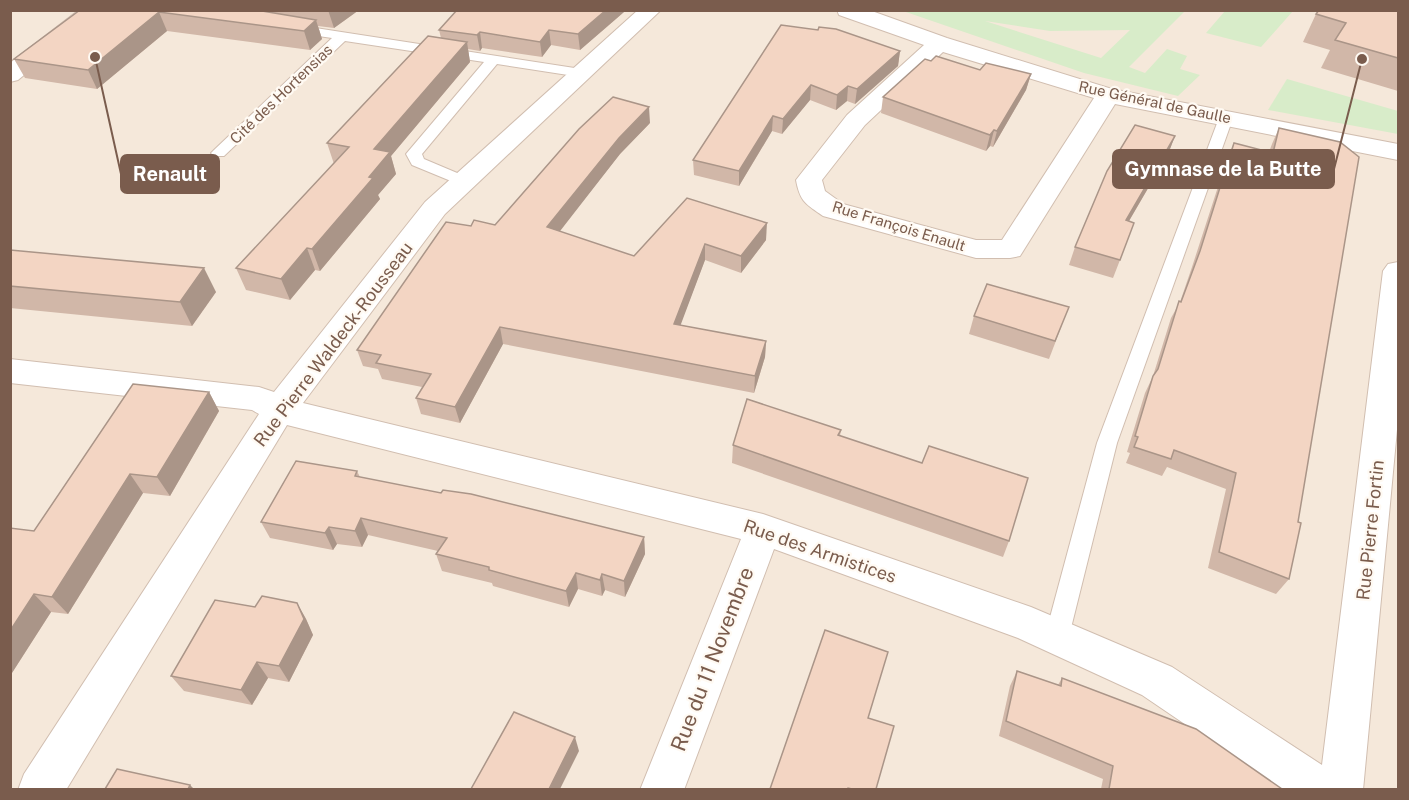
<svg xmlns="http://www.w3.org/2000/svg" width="1409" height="800" font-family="'Public Sans',sans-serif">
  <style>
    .residential { fill: #f5e8da }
    .green { fill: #d8ecc9; fill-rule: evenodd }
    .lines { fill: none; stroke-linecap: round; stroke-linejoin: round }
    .lane-casing { stroke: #d1beb0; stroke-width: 2 }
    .street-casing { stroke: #d1beb0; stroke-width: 2 }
    .lane { fill: #fff; fill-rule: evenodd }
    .street { fill: #fff; fill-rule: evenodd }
    .wall { fill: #d1b7a8 }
    .shaded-wall { fill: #aa9588 }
    .building { fill: #f3d5c3; stroke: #aa9588; stroke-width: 1.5 }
    .labels { text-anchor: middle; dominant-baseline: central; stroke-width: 4.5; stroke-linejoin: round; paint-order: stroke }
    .far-street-label { font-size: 15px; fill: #7a5c4d; stroke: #fffaf3 }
    .street-label { font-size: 18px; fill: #7a5c4d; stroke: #fffaf3 }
    .near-street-label { font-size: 21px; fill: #7a5c4d; stroke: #fffaf3 }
    .leader { fill: none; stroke: #7a5c4d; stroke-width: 2 }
    .callout-dot { fill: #7a5c4d; stroke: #fffaf3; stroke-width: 2 }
    .callout { fill: #7a5c4d; stroke: #7a5c4d; stroke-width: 2 }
    .callout-label { font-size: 20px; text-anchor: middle; font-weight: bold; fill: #fff }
  </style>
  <rect width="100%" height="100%" fill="#fdf6ec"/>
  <!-- residential -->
  <rect class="residential" x="11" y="11" width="1387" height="778"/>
  <!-- green -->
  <g class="green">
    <path d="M903,11h282l-56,56 16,6 22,-24 20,7 -7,13 20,6 -22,21 -94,-23zM985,21l65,10 80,-1 -29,28z"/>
    <polygon points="1225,11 1225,10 1293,11 1261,47 1206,33"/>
    <polygon points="1287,79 1398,111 1398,134 1268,110"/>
  </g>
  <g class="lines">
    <!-- lane casing -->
    <g class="lane-casing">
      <g id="lane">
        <polygon points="296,25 581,69 588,73 581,77 497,64 422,154 424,159 469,178 471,181 469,184 463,186 412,165 406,154 484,62 345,41 224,156 214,156 211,153 214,150 332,38 291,32 289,29 291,26"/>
        <polygon points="1226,114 1233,118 1117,443 1069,636 1065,643 1057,647 1049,643 1045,636 1097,443 1219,118"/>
      </g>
    </g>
    <!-- street casing -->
    <g class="street-casing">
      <g id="street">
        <polygon points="79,10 103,10 18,80 10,82 10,63"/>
        <polygon points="638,10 661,10 445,214 303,403 763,514 1031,607 1172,667 1322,765 1383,271 1388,264 1398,262 1398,419 1363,790 1282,790 1142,695 1018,638 774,549 684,790 640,790 741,539 287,425 66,790 18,790 24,774 259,414 252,410 10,383 10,359 259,387 274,392 425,202"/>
        <path d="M837,10h32l78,28 165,51 286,55v16l-283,-56 -95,152 -10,2h-34l-153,-42c-17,-12 -23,-14 -27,-36l51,-65 77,-70 -85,-30zM943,52l151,46 -92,142h-26l-133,-36 -18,-13 -3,-11 43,-55z"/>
      </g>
    </g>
    <!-- lane -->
    <use href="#lane" class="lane"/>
    <!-- street -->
    <use href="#street" class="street"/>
  </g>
  <!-- wall -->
  <g class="wall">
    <polygon points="80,10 359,10 334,28 318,26 322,39 310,50 167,31 97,89 25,78 14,59"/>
    <polygon points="1398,10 1398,91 1321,68 1330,50 1303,42 1316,14"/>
    <polygon points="624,12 580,50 551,45 542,57 482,48 480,51 468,49 470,62 391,156 396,174 378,195 380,199 320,271 315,270 290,300 246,290 236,268 334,164 327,143 441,38 439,30"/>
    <polygon points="818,30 900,51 898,66 855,104 847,101 836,110 810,100 782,134 772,131 739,186 694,175 693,160"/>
    <polygon points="980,70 1031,74 1026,90 993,147 990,146 986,151 881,113 883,97"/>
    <polygon points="650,123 620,154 559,231 634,256 687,198 766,240 741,273 705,260 680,325 766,341 765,357 754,393 503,344 460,423 421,414 416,398 422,387 382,379 378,369 363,366 357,350 471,226 495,225"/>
    <polygon points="1279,128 1289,579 1276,594 1208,568 1226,489 1167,467 1162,476 1126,463 1130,453 1127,452 1145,393 1153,376 1171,318 1180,302 1192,267 1227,159 1234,143 1269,152 1272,144"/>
    <polygon points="1175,136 1168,154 1129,221 1120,260 1113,278 1069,265 1075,247"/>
    <polygon points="10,250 216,292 192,326 10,308"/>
    <polygon points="974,316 1062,325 1049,359 969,334"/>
    <polygon points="209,392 219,411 170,496 143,493 68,614 51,612 10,676 10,528 34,531"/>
    <polygon points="841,430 840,436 1009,541 1003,557 732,463 733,445"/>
    <polygon points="357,471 360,477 644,537 645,554 625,597 605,590 602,596 578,589 569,607 493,586 492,583 442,571 436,554 438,551 368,535 362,547 337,544 333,550 270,538 261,522"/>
    <polygon points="297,603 306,619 313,635 289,682 268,678 252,705 184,691 171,676"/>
    <polygon points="1017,671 1058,685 1062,678 1282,789 1101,789 1103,779 999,736 1010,686"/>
  </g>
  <!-- shaded-wall -->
  <g class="shaded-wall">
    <polygon points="328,10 359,10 334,28"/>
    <polygon points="606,10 624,10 624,12 580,50 578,34"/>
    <polygon points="159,12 167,31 97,89 88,70"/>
    <polygon points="316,20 322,39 310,50 304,31"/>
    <polygon points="549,30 551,45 542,57 540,42"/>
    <polygon points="480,32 482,48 480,51 477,35"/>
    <polygon points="467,42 470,62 391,156 396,174 378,195 380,199 320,271 312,249 369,177 374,149"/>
    <polygon points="900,51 898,66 855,104 857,89"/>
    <polygon points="1031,74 1026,90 993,147 997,131"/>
    <polygon points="811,85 810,100 782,134 783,119"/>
    <polygon points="848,86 847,101 836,110 837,95"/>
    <polygon points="649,107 650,123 620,154 550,244 547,227 619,138"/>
    <polygon points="773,116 772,131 739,186 739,171"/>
    <polygon points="994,130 990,146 986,151 990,135"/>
    <polygon points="1175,136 1168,154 1119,238 1126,220"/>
    <polygon points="767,223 766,240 741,273 741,256"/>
    <polygon points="705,244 705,260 675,340 674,324"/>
    <polygon points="307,248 315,270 290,300 281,279"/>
    <polygon points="204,268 216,292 192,326 180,302"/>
    <polygon points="500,327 503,344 460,423 455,407"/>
    <polygon points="766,341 765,357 754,393 755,376"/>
    <polygon points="209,392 219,411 170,496 157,477"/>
    <polygon points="130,474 143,493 68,614 52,597"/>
    <polygon points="361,518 368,535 362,547 355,531"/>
    <polygon points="329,527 337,544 333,550 325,533"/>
    <polygon points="644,537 645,554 625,597 624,581"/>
    <polygon points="576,573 578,589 569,607 566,591"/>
    <polygon points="602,574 605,590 602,596 600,580"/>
    <polygon points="34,594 51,612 10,676 10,631"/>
    <polygon points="297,603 306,619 313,635 289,682 279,666"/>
    <polygon points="257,662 268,678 252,705 241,690"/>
    <polygon points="575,737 579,751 560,789 549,789"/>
    <polygon points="190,785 194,789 188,789"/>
  </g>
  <!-- building -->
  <g class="building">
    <polygon points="80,10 256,10 316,20 304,31 159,12 88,70 14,59"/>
    <polygon points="457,10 606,10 578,34 549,30 540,42 480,32 477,35 439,30"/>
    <polygon points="1319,10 1398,10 1398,58 1335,40 1346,23 1316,14"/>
    <polygon points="781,25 818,30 819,27 836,29 900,51 857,89 848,86 837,95 811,85 783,119 773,116 739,171 693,160"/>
    <polygon points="428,36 467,42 374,149 390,152 369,177 373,178 312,249 307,248 281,279 236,268 349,147 327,143"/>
    <polygon points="936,56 980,70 986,63 1031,74 997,131 994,130 990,135 883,97 925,59 931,61"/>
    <polygon points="613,97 649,107 619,138 547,227 634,256 687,198 767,223 741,256 705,244 674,324 766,341 755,376 500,327 455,407 416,398 431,374 376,363 381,355 357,350 446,222 471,226 474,220 495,225 579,129"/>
    <polygon points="1135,125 1175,136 1126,220 1134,223 1120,260 1075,247 1107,171"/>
    <polygon points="1279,128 1340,142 1359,157 1298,522 1301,523 1289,579 1219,552 1236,473 1174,450 1171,459 1134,447 1138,437 1135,436 1153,376 1158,369 1179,301 1181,302 1200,251 1234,143 1273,153"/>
    <polygon points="10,250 204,268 180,302 10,286"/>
    <polygon points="987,284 1069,307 1055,341 974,316"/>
    <polygon points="133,384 209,392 157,477 130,474 52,597 34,594 10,631 10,528 34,531"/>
    <polygon points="747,399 841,430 838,435 922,463 929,446 1028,478 1009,541 733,445"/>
    <polygon points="296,461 357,471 355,476 441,493 443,490 471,494 644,537 624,581 602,574 600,580 576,573 566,591 489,570 489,567 436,554 447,538 361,518 355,531 329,527 325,533 261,522"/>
    <polygon points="262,596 297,603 304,619 279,666 257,662 241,690 171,676 215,600 255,607"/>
    <polygon points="825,630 888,652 868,718 894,726 876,789 852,789 848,788 847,789 770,789"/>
    <polygon points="1017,671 1061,686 1062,678 1196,729 1282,789 1109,789 1113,766 1006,721"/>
    <polygon points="514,712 575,737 549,789 471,789"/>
    <polygon points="117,769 190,785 188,789 105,789"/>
  </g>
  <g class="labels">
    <!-- far-street labels -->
    <g class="far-street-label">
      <text transform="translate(281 94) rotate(-44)">Cité des Hortensias</text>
      <text transform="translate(1155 102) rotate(12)">Rue Général de Gaulle</text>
      <text transform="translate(899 226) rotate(17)">Rue François Enault</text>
    </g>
    <!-- street labels -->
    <g class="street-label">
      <text transform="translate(333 344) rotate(-53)">Rue Pierre Waldeck-Rousseau</text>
      <text transform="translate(1370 530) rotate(-84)">Rue Pierre Fortin</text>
      <text transform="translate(820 551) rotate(19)">Rue des Armistices</text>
    </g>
    <!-- near-street labels -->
    <g class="near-street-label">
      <text transform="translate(712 659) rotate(-69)">Rue du 11 Novembre</text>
    </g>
  </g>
  <!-- callouts -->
  <path class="leader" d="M1362 59L1334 169M95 57L121 174"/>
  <g class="callout-dot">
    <circle cx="1362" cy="59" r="6"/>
    <circle cx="95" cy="57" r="6"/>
  </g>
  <g class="callout">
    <rect x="1113" y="150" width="221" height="38" rx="6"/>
    <rect x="121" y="155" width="98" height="38" rx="6"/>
  </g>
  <g class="callout-label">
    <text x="1223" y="176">Gymnase de la Butte</text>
    <text x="170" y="181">Renault</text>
  </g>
  <!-- border -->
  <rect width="1409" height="800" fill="none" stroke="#7a5c4d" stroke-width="24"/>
</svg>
